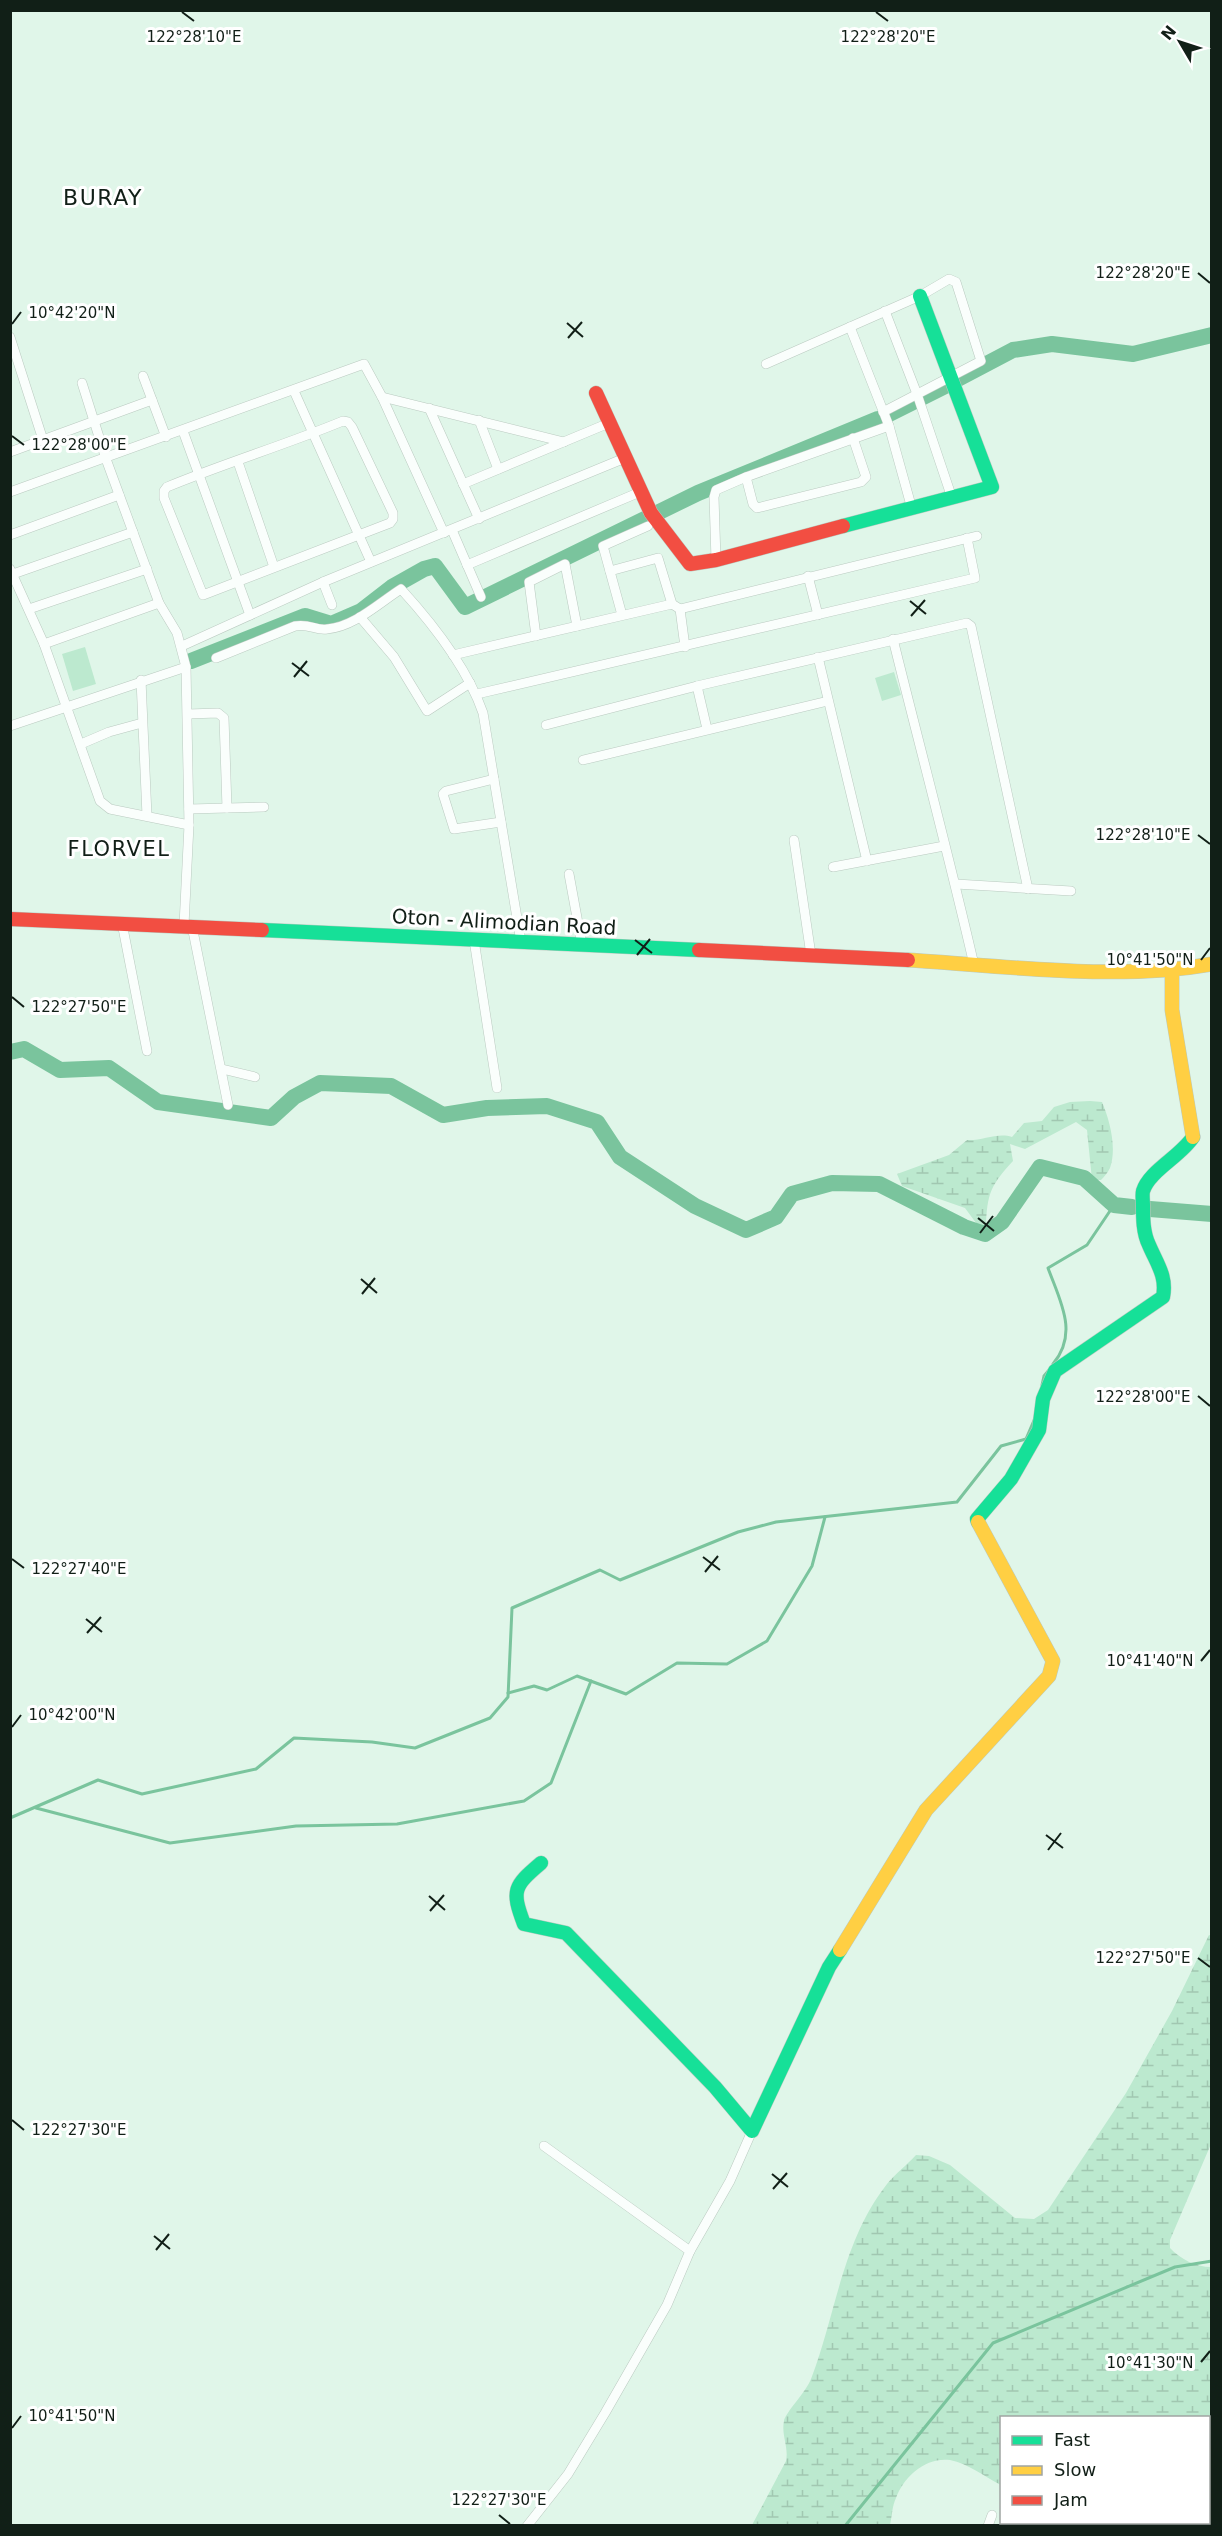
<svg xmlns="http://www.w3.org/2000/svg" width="1222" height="2536" font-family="'DejaVu Sans',sans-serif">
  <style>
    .grass { fill: #bce9cf }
    .wetland { fill: url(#wetland-marsh) }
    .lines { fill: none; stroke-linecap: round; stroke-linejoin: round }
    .stream { stroke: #7ac49d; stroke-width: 3 }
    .river { stroke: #7ac49d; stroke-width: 16 }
    .street-casing { stroke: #bacac0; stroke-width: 10 }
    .fast-casing { stroke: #bacac0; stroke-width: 15 }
    .slow-casing { stroke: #bacac0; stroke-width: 15 }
    .jam-casing { stroke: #bacac0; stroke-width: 15 }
    .street { stroke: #fafefc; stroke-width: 9 }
    .fast { stroke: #16e098; stroke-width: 14 }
    .slow { stroke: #ffcf43; stroke-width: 14 }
    .jam { stroke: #f24e42; stroke-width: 14 }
    .ticks { fill: none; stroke: #111f17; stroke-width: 2 }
    .labels { text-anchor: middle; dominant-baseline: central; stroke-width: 6; stroke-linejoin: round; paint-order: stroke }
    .street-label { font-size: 20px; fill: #111f17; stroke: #fff }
    .neighbourhood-label { font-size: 21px; letter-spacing: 1.5px; fill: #111f17; stroke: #fff }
    .quarter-label { font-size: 22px; letter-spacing: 1.5px; fill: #111f17; stroke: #fff }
    .ticks-label { font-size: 15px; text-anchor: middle; fill: #111f17; stroke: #fff; stroke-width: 6; stroke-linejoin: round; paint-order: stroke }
  </style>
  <defs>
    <pattern id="wetland-marsh" width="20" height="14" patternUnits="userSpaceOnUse" patternTransform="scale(1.5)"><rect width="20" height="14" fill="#bce9cf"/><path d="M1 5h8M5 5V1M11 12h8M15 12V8" fill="none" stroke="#a1c7b1"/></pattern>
  </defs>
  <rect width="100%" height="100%" fill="#e0f6e9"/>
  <!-- grass -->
  <g class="grass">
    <polygon points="85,647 96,684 73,691 62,654"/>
    <polygon points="894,672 901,695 882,701 875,678"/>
  </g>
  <!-- wetland -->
  <g class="wetland">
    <path d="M1090,1101l12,1c8,19 15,46 8,66 -2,4 -6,9 -9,12h-9l-5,-50 -11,-8 -51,27 -15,-5 3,17c-22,24 -26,32 -27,66h-7l-14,-19 -63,-22 -5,-12 52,-19 18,-15c15,1 31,-8 45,-3l12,-14 18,-2 12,-14 16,-5z"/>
    <path d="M1209,1935l3,1 -1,208 -41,96v8c10,11 26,19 41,19v214l-2,3 -1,-66h-206l-1,67c-15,-7 -33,-22 -51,-25 -24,-3 -46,16 -54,38 -4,8 -4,19 -6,27h-138l34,-64c3,-14 -5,-26 -2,-40 1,-8 22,-29 27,-42 25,-65 31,-138 76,-195 8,-10 20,-19 29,-29l13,1 21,9 65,53 19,1 14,-9 78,-117 46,-82z"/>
  </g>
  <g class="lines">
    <!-- stream -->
    <g class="stream">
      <path d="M1053,1364c26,-31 7,-63 -5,-96l39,-23 27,-40"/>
      <polyline points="1042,1385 1044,1376 1049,1370"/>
      <polyline points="508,1693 534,1686 547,1690 577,1676 626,1694 677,1663 727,1664 767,1641 812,1566 825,1517"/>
      <polyline points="36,1808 170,1843 296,1826 397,1824 524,1801 551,1783 591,1681"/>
      <polyline points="10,1818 98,1780 142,1794 256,1769 294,1738 372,1742 415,1748 490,1718 508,1697 512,1608 600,1570 620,1580 738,1532 776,1522 957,1502 1001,1446 1026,1439 1035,1418"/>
      <polyline points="845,2526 993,2343 1175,2267 1212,2261"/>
    </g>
    <!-- river -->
    <g class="river">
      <polyline points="956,380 1013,350 1052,344 1133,354 1212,335"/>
      <polyline points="923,397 949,384"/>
      <polyline points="889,414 915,401"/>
      <polyline points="191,661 305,616 331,624 361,611 392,587 424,569 435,566 465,607 698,493 878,419"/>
      <polyline points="10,1052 24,1049 60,1070 109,1068 158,1102 271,1118 294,1097 320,1083 391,1086 443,1115 487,1108 547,1106 597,1122 620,1157 695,1206 746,1230 776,1217 792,1194 832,1183 879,1184 964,1227 985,1234 1002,1222 1040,1167 1084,1178 1114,1205 1132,1207"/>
      <polyline points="1150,1209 1212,1214"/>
    </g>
    <!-- street casing -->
    <g class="street-casing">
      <g id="street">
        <polyline points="885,311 917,394 952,498"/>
        <polyline points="850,327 889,426 912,509"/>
        <polyline points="10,337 43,440"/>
        <polyline points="766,364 920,296 949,279 956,282 981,361 883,412"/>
        <polyline points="143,376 166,437"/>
        <polyline points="82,383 106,459 159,603 177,633 186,667 189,825 184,925"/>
        <polyline points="294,391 371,562"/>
        <polyline points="382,397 564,442"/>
        <polyline points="429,408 479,519"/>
        <polyline points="479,420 498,469"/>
        <path d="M343,421l5,1 4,5 41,86v6l-3,4 -187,72 -39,-97v-7l3,-4c58,-24 118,-42 176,-66z"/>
        <polyline points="183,431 250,615"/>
        <polyline points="10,452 152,400"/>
        <polyline points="238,462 274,567"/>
        <polyline points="746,477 753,504 757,508 861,482 866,477 853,438"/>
        <polyline points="463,484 609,423"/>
        <polyline points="10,492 364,364 382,397 444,533"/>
        <polyline points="452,530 481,597"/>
        <polyline points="10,535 119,495"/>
        <polyline points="716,560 714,497 716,490 746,477 889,426"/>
        <polyline points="467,565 640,492"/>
        <polyline points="10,569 44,644 100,801 110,809 189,825"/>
        <polyline points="610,571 658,558 672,604"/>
        <polyline points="13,574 133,532"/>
        <polyline points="808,576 818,615"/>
        <polyline points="323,582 332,605"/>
        <polyline points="29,609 147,569"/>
        <polyline points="680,609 685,647"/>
        <polyline points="622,615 603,546 648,526"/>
        <polyline points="360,617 394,657 427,711 470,683"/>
        <polyline points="536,636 529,582 565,564 577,626"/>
        <path d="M893,639c27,109 56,217 81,326"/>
        <polyline points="44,644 159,603"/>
        <polyline points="182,646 323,582 625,458"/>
        <polyline points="453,655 672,604 680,609 977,536"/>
        <polyline points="818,657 867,861"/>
        <path d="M216,658l79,-32c14,-3 21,5 32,3 27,-2 52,-26 74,-40 32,35 66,78 82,124l38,229"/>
        <polyline points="141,680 147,816"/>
        <polyline points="697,686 707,729"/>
        <polyline points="477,694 975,578 967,538"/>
        <polyline points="188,714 218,713 224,718 227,808"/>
        <polyline points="546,725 697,686 967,623 971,626 1028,889"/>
        <polyline points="10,726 186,667"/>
        <polyline points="81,744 109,732 142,723"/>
        <polyline points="583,760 828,701"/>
        <polyline points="494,779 446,791 443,794 454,829 501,822"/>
        <polyline points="189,809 264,807"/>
        <polyline points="794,840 811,955"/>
        <polyline points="833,867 944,846"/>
        <polyline points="569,874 582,945"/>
        <polyline points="956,884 1071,891"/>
        <polyline points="122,923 147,1051"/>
        <polyline points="192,926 228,1105"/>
        <polyline points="474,940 497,1088"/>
        <polyline points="222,1069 255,1077"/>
        <polyline points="690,2251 730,2181 752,2131"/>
        <polyline points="527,2526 568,2474 605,2413 667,2305 690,2251 544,2146"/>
        <polyline points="988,2526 992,2515"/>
      </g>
    </g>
    <!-- fast casing -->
    <g class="fast-casing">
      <g id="fast">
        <polyline points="843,526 992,487 920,296"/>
        <polyline points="262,930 699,950"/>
        <path d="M978,1522l-1,-3 34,-40 28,-49 4,-31 12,-28 108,-74c4,-21 -6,-33 -14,-52 -6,-12 -6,-27 -6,-40 0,-4 -1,-10 0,-14 6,-20 38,-35 50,-54"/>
        <path d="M541,1863c-27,23 -30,27 -17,61l42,9 149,154 37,44 77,-164 11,-17"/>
      </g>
    </g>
    <!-- slow casing -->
    <g class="slow-casing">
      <g id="slow">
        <path d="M908,960c98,6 208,21 304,4"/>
        <polyline points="1172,971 1172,1010 1193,1137"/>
        <polyline points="840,1950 926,1810 1049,1676 1053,1661 978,1522"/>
      </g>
    </g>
    <!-- jam casing -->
    <g class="jam-casing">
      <g id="jam">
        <polyline points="596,393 651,513 690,564 716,560 843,526"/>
        <polyline points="10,919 262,930"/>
        <polyline points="699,950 908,960"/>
      </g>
    </g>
    <!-- street -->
    <use href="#street" class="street"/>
    <!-- fast -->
    <use href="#fast" class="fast"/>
    <!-- slow -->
    <use href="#slow" class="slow"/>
    <!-- jam -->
    <use href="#jam" class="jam"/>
  </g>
  <!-- ticks -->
  <path class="ticks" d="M182,12l12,9M876,12l12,9M1198,273l12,10M567,323l16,14M12,324l9,-12M568,338l14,-16M12,436l12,9M910,601l16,13M911,616l14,-16M292,663l17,13M294,677l13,-16M1198,835l12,9M635,940l17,13M637,955l13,-16M1201,960l9,-12M12,997l12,10M978,1218l16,13M980,1233l13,-17M361,1279l16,14M362,1294l13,-16M1198,1396l12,10M703,1557l17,13M12,1559l12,9M705,1572l13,-16M86,1619l16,13M87,1633l14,-16M1201,1661l9,-11M12,1727l9,-12M1046,1835l17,13M1048,1850l13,-17M429,1896l16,14M430,1911l14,-16M1198,1958l12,9M12,2120l12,10M772,2174l16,13M773,2189l14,-16M154,2236l16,13M156,2250l13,-16M1201,2362l9,-11M12,2428l9,-12M499,2515l11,9"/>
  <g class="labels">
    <!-- street labels -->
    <g class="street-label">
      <text transform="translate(504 922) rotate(3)">Oton - Alimodian Road</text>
    </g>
    <!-- neighbourhood labels -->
    <g class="neighbourhood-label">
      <text x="119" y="849">FLORVEL</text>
    </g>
    <!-- quarter labels -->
    <g class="quarter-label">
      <text x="103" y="197">BURAY</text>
    </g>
  </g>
  <g class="ticks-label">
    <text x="194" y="42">122°28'10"E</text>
    <text x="888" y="42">122°28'20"E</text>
    <text x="1143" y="278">122°28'20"E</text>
    <text x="72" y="318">10°42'20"N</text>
    <text x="79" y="450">122°28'00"E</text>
    <text x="1143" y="840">122°28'10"E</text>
    <text x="1150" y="965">10°41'50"N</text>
    <text x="79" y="1012">122°27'50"E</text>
    <text x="1143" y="1402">122°28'00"E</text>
    <text x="79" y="1574">122°27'40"E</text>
    <text x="1150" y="1666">10°41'40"N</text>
    <text x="72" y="1720">10°42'00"N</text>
    <text x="1143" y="1963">122°27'50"E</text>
    <text x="79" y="2135">122°27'30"E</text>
    <text x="1150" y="2368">10°41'30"N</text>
    <text x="72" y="2421">10°41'50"N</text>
    <text x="499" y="2505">122°27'30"E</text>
  </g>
  <!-- border -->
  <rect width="1222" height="2536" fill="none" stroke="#111f17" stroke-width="24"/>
  <!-- legend -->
  <rect x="1000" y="2416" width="210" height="108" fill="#ffffff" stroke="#a0a5a2" stroke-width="1.5"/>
  <rect x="1012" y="2436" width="30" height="9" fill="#16e098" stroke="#a0a5a2" stroke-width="1.5"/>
  <text x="1054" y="2446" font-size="18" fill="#111f17">Fast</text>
  <rect x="1012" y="2466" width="30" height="9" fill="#ffcf43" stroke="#a0a5a2" stroke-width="1.5"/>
  <text x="1054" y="2476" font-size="18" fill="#111f17">Slow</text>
  <rect x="1012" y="2496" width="30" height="9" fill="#f24e42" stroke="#a0a5a2" stroke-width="1.5"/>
  <text x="1054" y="2506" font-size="18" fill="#111f17">Jam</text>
  <!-- north arrow -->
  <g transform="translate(1180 42) rotate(309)" stroke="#ffffff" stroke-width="4.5" paint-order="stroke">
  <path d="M0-4.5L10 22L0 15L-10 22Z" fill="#111f17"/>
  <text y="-9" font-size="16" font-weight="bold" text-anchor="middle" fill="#111f17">N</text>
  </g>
</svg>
